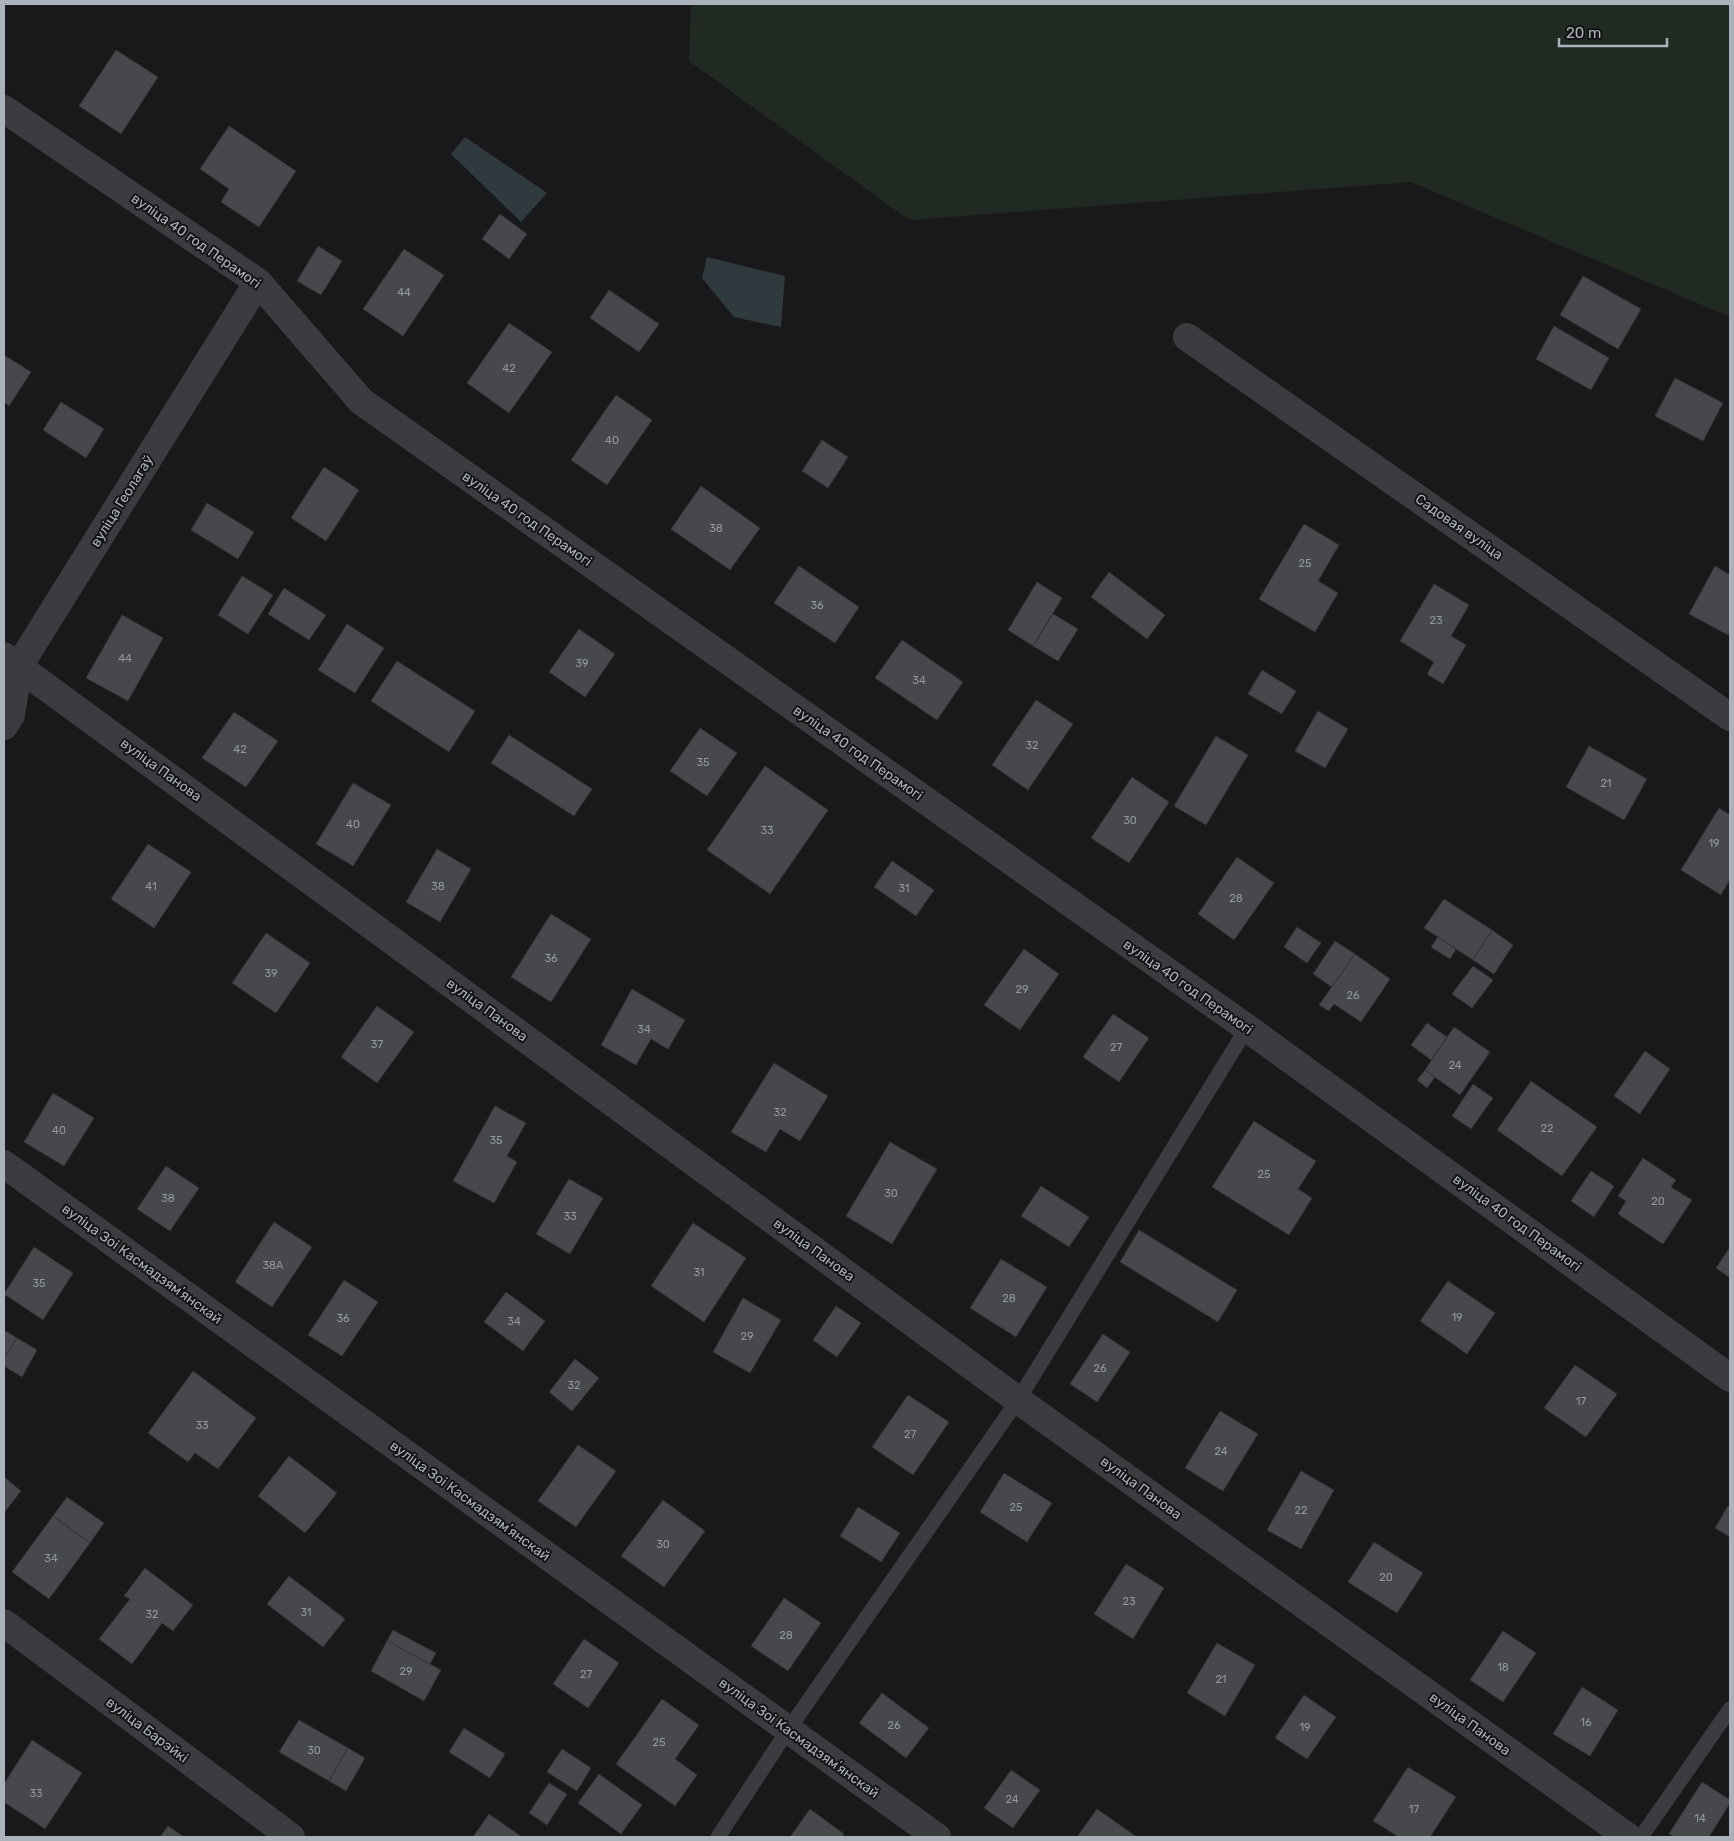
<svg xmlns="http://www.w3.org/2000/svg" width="1734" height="1841" font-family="Rubik,sans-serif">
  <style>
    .green { fill: #212a22 }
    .water { fill: #2f3a3f }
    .building { fill: #46484b; stroke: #333437 }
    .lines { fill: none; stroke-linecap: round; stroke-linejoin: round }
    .service { stroke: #3a3c40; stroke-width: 15 }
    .minor { stroke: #3a3c40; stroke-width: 28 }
    .labels { text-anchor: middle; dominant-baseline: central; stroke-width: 4; stroke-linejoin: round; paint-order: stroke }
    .number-label { font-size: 11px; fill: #92989f }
    .street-label { font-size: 14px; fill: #acb2bb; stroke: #141416 }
  </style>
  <rect width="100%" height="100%" fill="#19191b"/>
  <!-- green -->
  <polygon class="green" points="691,4 1730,4 1730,317 1411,182 909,220 689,61"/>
  <!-- water -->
  <g class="water">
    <polygon points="465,137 547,193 521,222 451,154"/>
    <polygon points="707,257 785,276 781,327 734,317 702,278"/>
  </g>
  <!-- building -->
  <g class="building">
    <polygon points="116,50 158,77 121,134 79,106"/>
    <polygon points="229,126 296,171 259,227 221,202 229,189 200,169"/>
    <polygon points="500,214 527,234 509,259 482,239"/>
    <polygon points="318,246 342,261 321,295 297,281"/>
    <polygon points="404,249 444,275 403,336 363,309"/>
    <polygon points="1583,276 1641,309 1618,349 1560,315"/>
    <polygon points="609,290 659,324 639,352 590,318"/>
    <polygon points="509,323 552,352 509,413 467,383"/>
    <polygon points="1554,326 1609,358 1591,390 1536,359"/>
    <polygon points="4,355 31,372 9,406 4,402"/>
    <polygon points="1675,378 1723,403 1703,441 1655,416"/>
    <polygon points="616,395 652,420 607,485 571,460"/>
    <polygon points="61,402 104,429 86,458 43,430"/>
    <polygon points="822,440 848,457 828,488 802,471"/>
    <polygon points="324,467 359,490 326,541 291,518"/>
    <polygon points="701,486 760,528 730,570 671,529"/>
    <polygon points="207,503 254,532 238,559 191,530"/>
    <polygon points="1304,524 1339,545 1318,581 1338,593 1315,632 1259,599"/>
    <polygon points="799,566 859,607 835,643 774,603"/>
    <polygon points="1715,566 1730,575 1730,632 1728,635 1689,614"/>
    <polygon points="1109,572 1165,615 1147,639 1091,597"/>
    <polygon points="242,576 273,595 248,634 218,615"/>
    <polygon points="1037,582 1062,598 1033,646 1008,630"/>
    <polygon points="1434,584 1469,605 1451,636 1466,645 1443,684 1427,674 1434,662 1400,641"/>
    <polygon points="284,588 326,615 309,640 268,614"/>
    <polygon points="1053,614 1078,629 1058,661 1033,646"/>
    <polygon points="122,615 163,638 128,701 86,678"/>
    <polygon points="347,624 384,648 355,693 318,670"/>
    <polygon points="579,629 615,654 585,697 549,672"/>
    <polygon points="902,640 963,682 937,720 875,678"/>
    <polygon points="397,661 475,711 449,752 371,701"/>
    <polygon points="1262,670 1296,691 1282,714 1248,694"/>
    <polygon points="1036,700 1073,724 1028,790 992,765"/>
    <polygon points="1318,711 1348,729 1325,768 1295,751"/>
    <polygon points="234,712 278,741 246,787 202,758"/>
    <polygon points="700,728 737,753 707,796 670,771"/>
    <polygon points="509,735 592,789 574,816 491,763"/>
    <polygon points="1216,736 1248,755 1206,825 1174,806"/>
    <polygon points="1589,746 1647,779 1624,820 1566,787"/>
    <polygon points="765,766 828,810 770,894 707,850"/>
    <polygon points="1132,777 1169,802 1129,863 1091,838"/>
    <polygon points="353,783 391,805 353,866 316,844"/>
    <polygon points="1719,808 1730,815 1730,879 1721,895 1681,870"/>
    <polygon points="148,844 191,872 154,928 111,899"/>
    <polygon points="437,849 471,869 440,922 406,902"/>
    <polygon points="1237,857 1274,883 1234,940 1198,914"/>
    <polygon points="892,861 934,890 916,916 874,887"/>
    <polygon points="1444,899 1492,930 1473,960 1424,928"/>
    <polygon points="551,914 591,939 551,1002 511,977"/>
    <polygon points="1297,927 1321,943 1307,963 1284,947"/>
    <polygon points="1492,930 1513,945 1494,974 1473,960"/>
    <polygon points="266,933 310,963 276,1013 232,983"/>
    <polygon points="1438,937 1456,949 1450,959 1431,947"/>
    <polygon points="1335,941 1355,954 1332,987 1313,974"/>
    <polygon points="1024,949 1059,974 1020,1030 984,1005"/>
    <polygon points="1355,954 1390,979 1361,1022 1334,1004 1329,1011 1319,1005"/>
    <polygon points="1473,966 1493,980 1472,1008 1452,994"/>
    <polygon points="632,989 685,1020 668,1049 651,1039 636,1065 601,1045"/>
    <polygon points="377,1006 414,1032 377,1083 341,1057"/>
    <polygon points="1113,1014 1149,1038 1119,1082 1083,1057"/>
    <polygon points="1427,1023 1447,1037 1431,1060 1411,1045"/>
    <polygon points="1454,1027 1490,1052 1460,1095 1425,1070"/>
    <polygon points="1645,1051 1670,1069 1640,1114 1614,1096"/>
    <polygon points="774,1063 828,1096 800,1141 780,1129 766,1152 731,1132"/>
    <polygon points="1425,1070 1435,1077 1427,1088 1417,1080"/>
    <polygon points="1531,1081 1597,1127 1562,1176 1497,1130"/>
    <polygon points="1473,1084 1493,1098 1471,1129 1452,1116"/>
    <polygon points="53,1093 94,1118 64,1166 24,1142"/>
    <polygon points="495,1106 526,1123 507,1156 517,1162 494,1203 453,1181"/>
    <polygon points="1254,1121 1316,1161 1298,1189 1312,1198 1289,1235 1212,1187"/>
    <polygon points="890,1142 937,1169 892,1244 846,1216"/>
    <polygon points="1643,1158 1676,1180 1671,1187 1692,1200 1663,1244 1618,1214 1626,1201 1618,1196"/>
    <polygon points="166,1166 199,1188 170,1231 137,1209"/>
    <polygon points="1591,1171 1614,1186 1594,1217 1571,1201"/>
    <polygon points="569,1179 603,1198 570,1254 536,1234"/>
    <polygon points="1041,1186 1089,1217 1069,1247 1021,1216"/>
    <polygon points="274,1222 312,1247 272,1307 235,1282"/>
    <polygon points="693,1223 746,1258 704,1322 651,1286"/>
    <polygon points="1139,1230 1237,1290 1218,1322 1120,1262"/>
    <polygon points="34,1247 73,1273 43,1320 4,1294"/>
    <polygon points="1730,1247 1730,1278 1716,1268"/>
    <polygon points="1001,1259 1047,1287 1016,1337 970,1308"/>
    <polygon points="344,1280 378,1302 342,1356 308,1335"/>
    <polygon points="1448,1281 1495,1313 1467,1354 1420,1321"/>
    <polygon points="506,1292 545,1321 523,1351 484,1322"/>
    <polygon points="743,1298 781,1320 750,1373 713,1352"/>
    <polygon points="836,1306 861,1323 837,1357 813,1340"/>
    <polygon points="4,1330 17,1338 4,1359"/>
    <polygon points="1103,1334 1130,1352 1097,1402 1070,1384"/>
    <polygon points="17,1338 37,1350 22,1377 4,1366 4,1359"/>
    <polygon points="575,1359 599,1378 572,1411 549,1392"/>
    <polygon points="1575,1365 1617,1394 1586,1437 1544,1408"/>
    <polygon points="193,1371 256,1418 218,1469 195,1453 188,1462 148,1433"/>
    <polygon points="908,1395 949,1422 913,1475 872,1447"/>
    <polygon points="1220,1411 1258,1434 1223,1491 1185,1468"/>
    <polygon points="578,1445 616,1471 576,1527 538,1501"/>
    <polygon points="289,1456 337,1493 305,1533 258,1496"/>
    <polygon points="1301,1471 1334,1490 1301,1549 1267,1530"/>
    <polygon points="1004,1473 1052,1503 1027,1542 980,1512"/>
    <polygon points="4,1477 21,1491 4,1513"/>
    <polygon points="67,1497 104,1523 90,1543 53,1516"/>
    <polygon points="663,1500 705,1531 664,1587 621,1556"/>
    <polygon points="1728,1506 1730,1508 1730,1537 1715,1528"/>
    <polygon points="858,1507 900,1533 881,1562 840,1536"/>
    <polygon points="53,1516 90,1543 49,1599 12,1572"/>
    <polygon points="1374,1542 1423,1573 1397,1613 1348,1582"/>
    <polygon points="1126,1564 1164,1588 1133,1639 1094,1614"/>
    <polygon points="145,1568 193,1605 173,1631 162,1623 132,1664 99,1639 130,1599 124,1596"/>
    <polygon points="289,1576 345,1619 323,1647 267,1604"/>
    <polygon points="784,1598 821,1623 788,1671 751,1646"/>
    <polygon points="393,1630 436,1653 430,1664 387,1641"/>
    <polygon points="1503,1631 1536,1653 1503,1702 1470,1680"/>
    <polygon points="584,1639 619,1663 588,1708 553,1684"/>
    <polygon points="387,1641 441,1670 424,1701 371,1671"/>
    <polygon points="1217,1643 1255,1665 1225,1716 1187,1693"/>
    <polygon points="1582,1687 1618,1710 1590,1756 1553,1734"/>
    <polygon points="882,1693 929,1728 906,1758 859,1723"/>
    <polygon points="1304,1695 1336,1717 1307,1759 1275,1738"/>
    <polygon points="662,1699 699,1725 675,1759 697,1775 675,1806 616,1764"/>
    <polygon points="299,1720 348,1748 329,1781 279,1752"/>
    <polygon points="464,1728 505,1754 490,1778 449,1752"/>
    <polygon points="32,1740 82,1773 45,1829 4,1802 4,1784"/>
    <polygon points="348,1748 365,1758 346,1791 329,1781"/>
    <polygon points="562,1749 591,1768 577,1791 547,1772"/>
    <polygon points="1408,1767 1456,1797 1430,1837 1399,1837 1373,1821"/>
    <polygon points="1011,1770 1040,1790 1013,1828 984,1808"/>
    <polygon points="599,1774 642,1805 621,1834 578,1803"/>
    <polygon points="1702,1782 1730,1800 1730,1803 1709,1837 1675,1837 1669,1834"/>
    <polygon points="549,1783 567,1794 547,1825 529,1813"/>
    <polygon points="810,1809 844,1834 842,1837 790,1837"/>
    <polygon points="1097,1809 1137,1837 1077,1837"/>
    <polygon points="489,1814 522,1837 473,1837"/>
    <polygon points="168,1826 184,1837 160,1837"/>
  </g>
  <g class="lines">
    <!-- service -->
    <g class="service">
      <polyline points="718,1837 788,1730 1018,1400 1247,1028"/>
      <polyline points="1641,1837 1730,1709"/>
    </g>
    <!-- minor -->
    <g class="minor">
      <polyline points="4,109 258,282 361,401 1247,1028 1730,1378"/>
      <polyline points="1187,337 1730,717"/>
      <polyline points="4,656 1018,1400 1628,1837"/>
      <polyline points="4,726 11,715 19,666 258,282"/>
      <polyline points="4,1164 937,1837"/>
      <polyline points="4,1623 291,1837"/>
    </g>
  </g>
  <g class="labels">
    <!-- number labels -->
    <g class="number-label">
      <text x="404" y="292">44</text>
      <text x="509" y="368">42</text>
      <text x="612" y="440">40</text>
      <text x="716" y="528">38</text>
      <text x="1305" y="563">25</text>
      <text x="817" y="605">36</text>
      <text x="1436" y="620">23</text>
      <text x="125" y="658">44</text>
      <text x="582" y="663">39</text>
      <text x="919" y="680">34</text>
      <text x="1032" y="745">32</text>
      <text x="240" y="749">42</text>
      <text x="703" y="762">35</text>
      <text x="1606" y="783">21</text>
      <text x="1130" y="820">30</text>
      <text x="353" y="824">40</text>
      <text x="767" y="830">33</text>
      <text x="1714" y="843">19</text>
      <text x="151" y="886">41</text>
      <text x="438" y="886">38</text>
      <text x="904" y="888">31</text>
      <text x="1236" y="898">28</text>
      <text x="551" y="958">36</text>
      <text x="271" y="973">39</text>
      <text x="1022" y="989">29</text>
      <text x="1353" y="995">26</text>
      <text x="644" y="1029">34</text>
      <text x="377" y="1044">37</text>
      <text x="1116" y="1047">27</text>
      <text x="1455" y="1065">24</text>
      <text x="780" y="1112">32</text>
      <text x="1547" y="1128">22</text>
      <text x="59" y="1130">40</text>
      <text x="496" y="1140">35</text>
      <text x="1264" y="1174">25</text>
      <text x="891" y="1193">30</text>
      <text x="168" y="1198">38</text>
      <text x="1658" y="1201">20</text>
      <text x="570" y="1216">33</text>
      <text x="273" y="1265">38А</text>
      <text x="699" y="1272">31</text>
      <text x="39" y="1283">35</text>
      <text x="1009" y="1298">28</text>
      <text x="1457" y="1317">19</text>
      <text x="343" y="1318">36</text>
      <text x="514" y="1321">34</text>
      <text x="747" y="1336">29</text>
      <text x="1100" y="1368">26</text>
      <text x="574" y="1385">32</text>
      <text x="1581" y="1401">17</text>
      <text x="202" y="1425">33</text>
      <text x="910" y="1434">27</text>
      <text x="1221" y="1451">24</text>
      <text x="1016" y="1507">25</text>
      <text x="1301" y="1510">22</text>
      <text x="663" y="1544">30</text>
      <text x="51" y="1558">34</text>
      <text x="1386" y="1577">20</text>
      <text x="1129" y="1601">23</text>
      <text x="306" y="1612">31</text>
      <text x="152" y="1614">32</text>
      <text x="786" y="1635">28</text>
      <text x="1503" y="1667">18</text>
      <text x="406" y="1671">29</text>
      <text x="586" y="1674">27</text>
      <text x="1221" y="1679">21</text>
      <text x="1586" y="1722">16</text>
      <text x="894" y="1725">26</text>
      <text x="1305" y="1727">19</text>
      <text x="659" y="1742">25</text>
      <text x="314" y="1750">30</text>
      <text x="36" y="1793">33</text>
      <text x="1012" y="1799">24</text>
      <text x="1414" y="1809">17</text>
      <text x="1700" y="1818">14</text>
    </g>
    <!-- street labels -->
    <g class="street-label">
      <text transform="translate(196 241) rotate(35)">вуліца 40 год Перамогі</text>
      <text transform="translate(122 501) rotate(-58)">вуліца Геолагаў</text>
      <text transform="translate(527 519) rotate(35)">вуліца 40 год Перамогі</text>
      <text transform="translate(1459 527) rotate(35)">Садовая вуліца</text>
      <text transform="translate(858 753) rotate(35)">вуліца 40 год Перамогі</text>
      <text transform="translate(161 770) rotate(36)">вуліца Панова</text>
      <text transform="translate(1188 987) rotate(35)">вуліца 40 год Перамогі</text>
      <text transform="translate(487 1010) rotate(36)">вуліца Панова</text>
      <text transform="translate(1517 1223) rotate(36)">вуліца 40 год Перамогі</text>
      <text transform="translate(814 1250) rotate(36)">вуліца Панова</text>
      <text transform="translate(142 1264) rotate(36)">вуліца Зоі Касмадзямʼянскай</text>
      <text transform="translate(1141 1488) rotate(36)">вуліца Панова</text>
      <text transform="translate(470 1501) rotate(36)">вуліца Зоі Касмадзямʼянскай</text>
      <text transform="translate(1470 1724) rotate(36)">вуліца Панова</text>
      <text transform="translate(147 1730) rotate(37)">вуліца Барэйкі</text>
      <text transform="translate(799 1738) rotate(36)">вуліца Зоі Касмадзямʼянскай</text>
    </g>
  </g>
  <!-- border -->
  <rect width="1734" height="1841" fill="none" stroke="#acb2bb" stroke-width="10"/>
  <!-- scale -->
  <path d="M1559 38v8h108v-8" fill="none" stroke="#acb2bb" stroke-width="2.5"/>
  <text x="1566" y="38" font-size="15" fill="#acb2bb" stroke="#141416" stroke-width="4" paint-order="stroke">20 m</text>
</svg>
